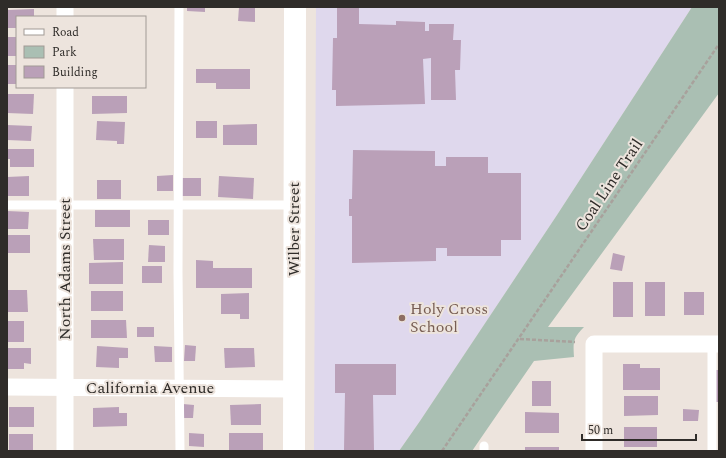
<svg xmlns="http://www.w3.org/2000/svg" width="726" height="458" font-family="Spectral,serif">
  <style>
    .education { fill: #dfd8ed }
    .green { fill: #aabfb3 }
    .building { fill: #baa0b8 }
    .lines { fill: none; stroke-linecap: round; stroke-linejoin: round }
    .path { stroke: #a8a19c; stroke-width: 2.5; stroke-dasharray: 4 2; stroke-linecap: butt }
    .lane { stroke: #fff; stroke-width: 9 }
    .street { stroke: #fff; stroke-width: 17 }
    .secondary { stroke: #fff; stroke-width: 22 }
    .education-dot { fill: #8d6e63; stroke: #ede4dd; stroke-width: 1.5 }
    .labels { text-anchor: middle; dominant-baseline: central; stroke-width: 4; stroke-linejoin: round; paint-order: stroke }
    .street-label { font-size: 16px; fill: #2f2c29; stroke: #ede4dd }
    .education-label { font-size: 16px; fill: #785e54; stroke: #ede4dd; text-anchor: start }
  </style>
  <rect width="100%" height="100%" fill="#ede4dd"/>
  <!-- education -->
  <polygon class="education" points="316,7 692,7 557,215 420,421 399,451 314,451"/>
  <!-- green -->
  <path class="green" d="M692,7h27v86l-171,234h36c-11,11 -11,15 -10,30l-40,4 -62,90h-73l21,-30 137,-206z"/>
  <!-- building -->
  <g class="building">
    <polygon points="187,7 205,7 205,12 187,11"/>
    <polygon points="239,7 255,7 255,22 238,21"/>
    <polygon points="337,7 359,7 359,24 396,25 396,21 425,22 425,31 429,31 429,24 454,24 453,40 461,40 460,70 455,70 456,100 431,100 431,58 423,59 425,104 336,106 336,90 332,90 333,38 337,38"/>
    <polygon points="34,9 34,17 17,17 17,28 7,28 7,10"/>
    <rect x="7" y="37" width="10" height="19"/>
    <rect x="7" y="65" width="10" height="19"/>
    <polygon points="196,69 250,69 250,89 216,89 216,83 196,83"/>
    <polygon points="7,94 34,94 33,114 7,113"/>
    <polygon points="92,96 127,96 127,113 92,114"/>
    <polygon points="97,121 125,122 124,144 117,144 117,141 96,140"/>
    <rect x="196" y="121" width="21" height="17"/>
    <polygon points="257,124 257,145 223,145 223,125"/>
    <polygon points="7,125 32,126 31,141 7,140"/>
    <polygon points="7,149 34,149 34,167 10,167 10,159 7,159"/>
    <polygon points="353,150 435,151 435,166 446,166 446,157 488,157 488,173 521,173 521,240 501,240 501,256 447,256 447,248 436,248 436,261 352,263 352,216 349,216 349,199 352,199"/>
    <polygon points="173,175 173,191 157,191 157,176"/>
    <polygon points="29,176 29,196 7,196 7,177"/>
    <polygon points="219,176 254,178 253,199 218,197"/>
    <rect x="182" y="178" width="19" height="18"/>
    <rect x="97" y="180" width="24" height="19"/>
    <rect x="95" y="210" width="35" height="17"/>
    <polygon points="7,211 29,212 28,229 7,229"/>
    <rect x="148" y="220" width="21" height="15"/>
    <rect x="7" y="235" width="23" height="18"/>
    <polygon points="93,239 124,239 124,260 94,260"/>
    <polygon points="149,245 165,246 165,262 148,262"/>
    <polygon points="613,253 625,256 622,271 610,269"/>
    <polygon points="196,260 213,261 213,268 252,268 252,288 196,288"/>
    <polygon points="123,262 123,284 89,284 89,263"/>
    <rect x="142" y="266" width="20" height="17"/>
    <rect x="613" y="282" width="20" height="35"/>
    <rect x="645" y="282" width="20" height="34"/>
    <polygon points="7,290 27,290 28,312 7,312"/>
    <rect x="91" y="291" width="32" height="20"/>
    <rect x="684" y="292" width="20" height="23"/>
    <polygon points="249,293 249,319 240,319 240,314 221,314 221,294"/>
    <polygon points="91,320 126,320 127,338 91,338"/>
    <rect x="7" y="321" width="17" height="21"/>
    <rect x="137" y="327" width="17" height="10"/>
    <polygon points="185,345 196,346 195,361 184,361"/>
    <polygon points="97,346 128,348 128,358 119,358 119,368 96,367"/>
    <polygon points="154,346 172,347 172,362 155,362"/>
    <polygon points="7,348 31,348 31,364 24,363 24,369 7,369"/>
    <polygon points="224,348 254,348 255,367 225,368"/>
    <polygon points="335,364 396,364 396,395 373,395 374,450 344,450 345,393 335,393"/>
    <polygon points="623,364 640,364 640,368 660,368 660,390 623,390"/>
    <rect x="714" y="370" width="5" height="32"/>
    <rect x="532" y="381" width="19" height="25"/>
    <polygon points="624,396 658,396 658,415 624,416"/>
    <polygon points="183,404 194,405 193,418 182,418"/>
    <polygon points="261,404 261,425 231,425 230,405"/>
    <rect x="9" y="407" width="25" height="20"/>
    <polygon points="119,407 119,413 127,413 127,426 93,427 93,408"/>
    <polygon points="683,409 699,410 698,421 683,421"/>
    <polygon points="525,412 559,413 559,433 525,433"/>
    <rect x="624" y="427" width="33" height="20"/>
    <polygon points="189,433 204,434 204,447 189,446"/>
    <rect x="229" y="433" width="34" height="18"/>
    <rect x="9" y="434" width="24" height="17"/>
    <rect x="525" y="447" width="34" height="4"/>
  </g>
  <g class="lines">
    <!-- path -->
    <g class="path">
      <polyline points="520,339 575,342"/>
      <polyline points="442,451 719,44"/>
    </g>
    <!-- lane -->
    <g class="lane">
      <polyline points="179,7 178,273 180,451"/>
      <polyline points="7,205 294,205"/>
      <polyline points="484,446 484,451"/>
      <polyline points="712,451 712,344"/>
    </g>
    <!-- street -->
    <g class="street">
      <polyline points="65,7 65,17"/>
      <polyline points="7,387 294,389"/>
      <polyline points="65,451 65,87"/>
      <polyline points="594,451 594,344 719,344"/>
    </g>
    <!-- secondary -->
    <polyline class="secondary" points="294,451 295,7"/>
  </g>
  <!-- markers -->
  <circle class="education-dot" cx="402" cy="318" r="4"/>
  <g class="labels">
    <!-- street labels -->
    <g class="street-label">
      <text transform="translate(609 185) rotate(-56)">Coal Line Trail</text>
      <text transform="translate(294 229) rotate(-90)">Wilber Street</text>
      <text transform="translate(65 269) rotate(-90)">North Adams Street</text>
      <text x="150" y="388">California Avenue</text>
    </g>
    <!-- education labels -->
    <g class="education-label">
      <text x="410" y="309">Holy Cross<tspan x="410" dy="18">School</tspan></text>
    </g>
  </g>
  <!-- border -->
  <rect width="726" height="458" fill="none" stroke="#2f2c29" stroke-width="16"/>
  <!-- legend -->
  <rect x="16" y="16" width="130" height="72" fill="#ede4dd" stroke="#a19a95"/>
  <rect x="24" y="29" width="20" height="6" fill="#ffffff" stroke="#a19a95"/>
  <text x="52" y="36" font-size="12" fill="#2f2c29">Road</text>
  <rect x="24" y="46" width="20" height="12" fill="#aabfb3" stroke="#a19a95"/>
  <text x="52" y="56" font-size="12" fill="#2f2c29">Park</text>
  <rect x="24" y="66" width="20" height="12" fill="#baa0b8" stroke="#a19a95"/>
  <text x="52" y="76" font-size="12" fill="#2f2c29">Building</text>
  <!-- scale -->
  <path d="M582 434v6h114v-6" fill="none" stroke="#2f2c29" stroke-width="2"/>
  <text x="588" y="434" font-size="12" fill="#2f2c29" stroke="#ede4dd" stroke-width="3" paint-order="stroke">50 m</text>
</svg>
